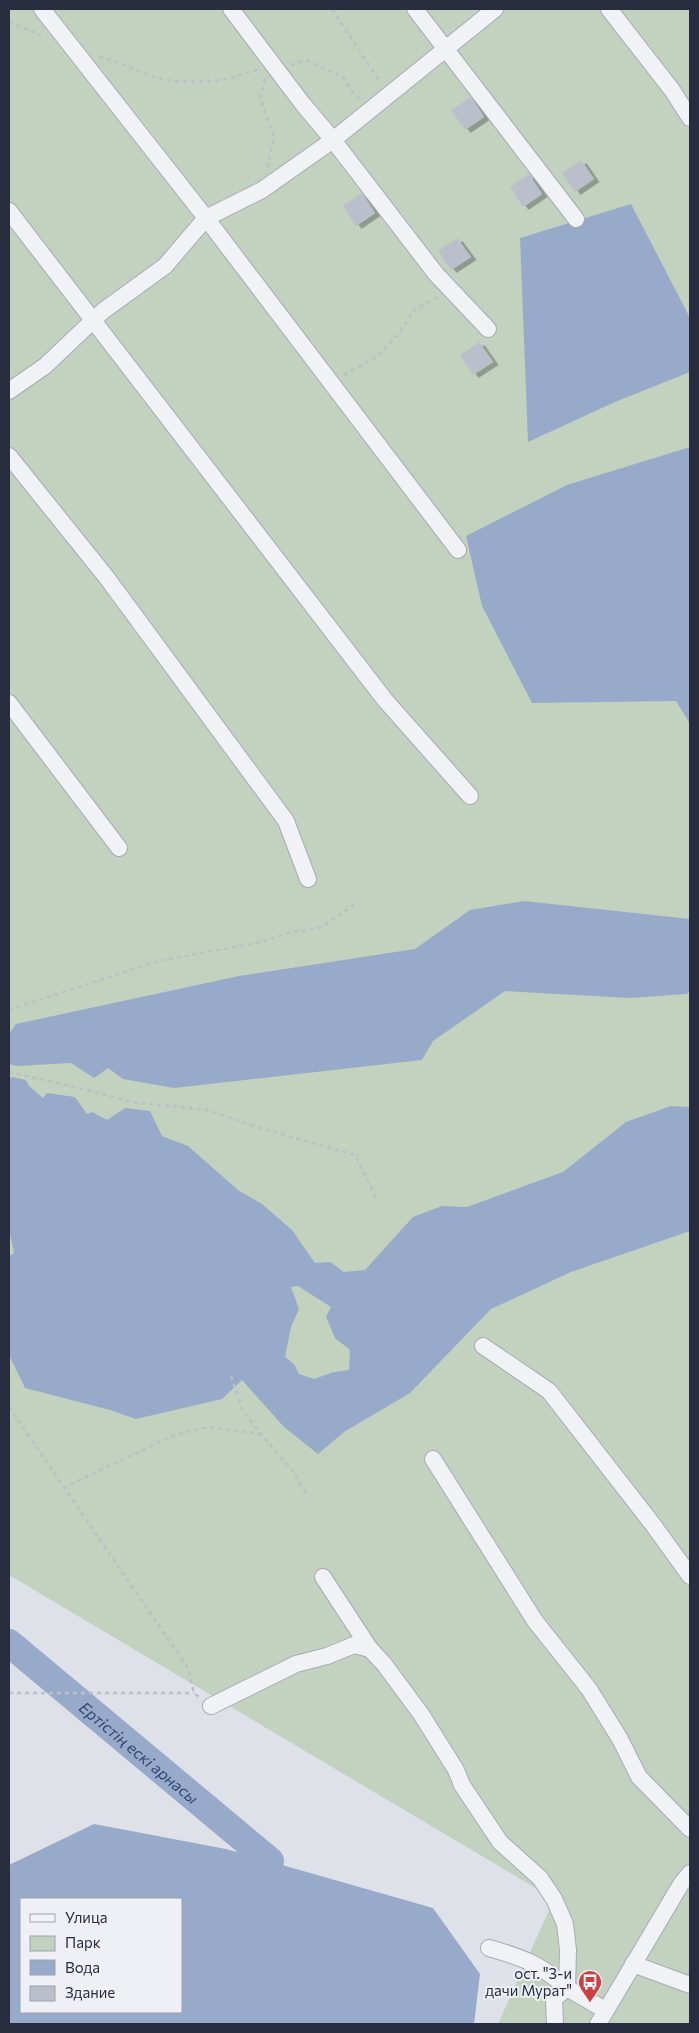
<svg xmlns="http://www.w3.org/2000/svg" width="699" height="2033" font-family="Commissioner,sans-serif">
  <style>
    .green { fill: #c2d2bf }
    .water { fill: #98aac9; fill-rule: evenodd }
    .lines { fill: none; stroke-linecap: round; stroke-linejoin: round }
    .river { stroke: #98aac9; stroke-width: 28 }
    .building { fill: #bbbfcb; filter: url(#shadow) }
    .minor-casing { stroke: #a7abb5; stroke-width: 18 }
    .path { stroke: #bcbfc6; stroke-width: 2.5; stroke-dasharray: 4 4; stroke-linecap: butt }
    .minor { stroke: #f1f2f6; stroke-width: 16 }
    .labels { text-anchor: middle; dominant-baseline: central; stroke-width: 4; stroke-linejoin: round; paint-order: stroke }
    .poi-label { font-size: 15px; fill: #272d3f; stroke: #eef0f6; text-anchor: end }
    .water-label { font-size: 16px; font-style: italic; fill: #314674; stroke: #eef0f6 }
  </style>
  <defs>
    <filter id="shadow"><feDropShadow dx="5.5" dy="3" stdDeviation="0" flood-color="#0004"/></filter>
  </defs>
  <rect width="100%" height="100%" fill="#dee1e8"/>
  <!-- green -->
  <polygon class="green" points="9,9 690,9 690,2024 498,2024 554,1899 9,1575"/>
  <!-- water -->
  <g class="water">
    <polygon points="631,204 690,318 690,372 615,402 528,442 520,238"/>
    <polygon points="690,447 690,724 676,701 532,703 482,606 466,536 567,485"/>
    <polygon points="524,901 690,919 690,991 687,994 630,998 505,991 433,1041 422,1060 174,1088 123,1079 108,1068 94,1078 71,1063 17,1066 9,1064 9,1034 16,1024 239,976 415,949 470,910"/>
    <path d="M12,1077l14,3 3,6 14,12 4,-5 28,4 12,17 5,-2 15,8 18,-12 25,3 12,25 26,10 50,44 24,14 30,26 23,33 15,-1 14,10 21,-2 48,-53 29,-11 25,1 96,-35 63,-50 45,-16 19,1v124l-119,41 -80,37 -81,84 -66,39 -26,22 -34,-27 -42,-47 -20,19 -86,20 -26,-9 -85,-22 -16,-33v-99l5,-3 -5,-24v-150zM298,1286l33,21 -5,10 9,21 15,12 -1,20 -15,2 -20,7 -15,-5 -5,-10 -9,-7 6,-30 8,-18 -8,-22z"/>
    <path d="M94,1824l132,25 207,59 47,66 -6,50h-465v-159zM181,1899v113h-160v-113z"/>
  </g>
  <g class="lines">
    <!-- river -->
    <path class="river" id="s1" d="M9,1643l261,218"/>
  </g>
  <!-- building -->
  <g class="building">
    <polygon points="471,97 484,117 465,130 451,110"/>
    <polygon points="581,160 594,179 575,192 562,173"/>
    <polygon points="529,174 542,194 523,207 510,187"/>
    <polygon points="362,193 375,213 356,226 343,206"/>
    <polygon points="457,238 471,257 451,270 438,251"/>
    <polygon points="479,342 493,362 473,375 460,355"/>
  </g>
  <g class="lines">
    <!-- minor casing -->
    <g class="minor-casing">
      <g id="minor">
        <polyline points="42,9 206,218 458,550"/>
        <polyline points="231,9 302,103 333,140 436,274 488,329"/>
        <polyline points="415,9 576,219"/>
        <polyline points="609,9 672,90 690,118"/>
        <polyline points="9,211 385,700 470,796"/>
        <polyline points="9,391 45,366 103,311 165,266 206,218 262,190 333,140 495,9"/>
        <polyline points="9,456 107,578 286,821 308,879"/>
        <polyline points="9,703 119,848"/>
        <polyline points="483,1346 549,1391 654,1526 690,1576"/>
        <polyline points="433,1459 535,1621 589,1689 620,1739 639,1777 690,1829"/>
        <polyline points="323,1577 370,1649"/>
        <polyline points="211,1706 296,1664 327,1656 354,1645 370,1649 384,1664 421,1714 456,1770 462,1785 500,1842 540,1878 554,1899 565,1924 568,1950 567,1988 605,2010"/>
        <path d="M489,1948c35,10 51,16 78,40l-13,11 1,25"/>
        <polyline points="633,1964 690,1985"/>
        <polyline points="598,2024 681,1884 690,1873"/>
      </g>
    </g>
    <!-- path -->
    <g class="path">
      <polyline points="332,9 381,83"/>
      <polyline points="9,22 41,35"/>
      <path d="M99,57c23,4 41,17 63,22 17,4 53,3 70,-1 9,-3 17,-7 26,-8"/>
      <polyline points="291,65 306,60 343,77 355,96 360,99"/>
      <polyline points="265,79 260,98 274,137 267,168"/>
      <polyline points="344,375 376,357 398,335 415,309 438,297"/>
      <polyline points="9,1010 158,961 262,942 288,933 322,927 355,904"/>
      <polyline points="9,1072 88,1090 130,1102 208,1110 260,1128 355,1155 376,1198"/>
      <polyline points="231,1376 242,1409 261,1434 293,1471 307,1495"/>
      <polyline points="9,1407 188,1668 194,1693 200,1698"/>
      <polyline points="63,1488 174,1435 208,1427 261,1434"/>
      <polyline points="9,1693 194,1693"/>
    </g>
    <!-- minor -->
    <use href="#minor" class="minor"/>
  </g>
  <!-- icons -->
  <defs>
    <g id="bus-pin" transform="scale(1.25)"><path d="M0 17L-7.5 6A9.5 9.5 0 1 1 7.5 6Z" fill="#d04043" stroke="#eef0f6"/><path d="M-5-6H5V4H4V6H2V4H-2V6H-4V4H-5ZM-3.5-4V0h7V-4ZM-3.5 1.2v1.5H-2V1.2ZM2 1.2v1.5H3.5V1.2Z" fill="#fff"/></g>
  </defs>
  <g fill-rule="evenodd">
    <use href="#bus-pin" x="590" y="1982"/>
  </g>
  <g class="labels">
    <!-- poi labels -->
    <g class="poi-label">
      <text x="572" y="1973">ост. "3-и<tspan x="572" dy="17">дачи Мурат"</tspan></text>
    </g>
    <!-- water labels -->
    <g class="water-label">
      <text stroke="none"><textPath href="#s1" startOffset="170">Ертістің ескі арнасы</textPath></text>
    </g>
  </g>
  <!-- border -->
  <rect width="699" height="2033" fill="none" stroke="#272d3f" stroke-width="20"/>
  <!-- legend -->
  <rect x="20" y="1898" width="162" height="115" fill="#eef0f6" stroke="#9ea2ad"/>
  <rect x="30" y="1914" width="25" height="8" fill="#f1f2f6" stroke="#9ea2ad"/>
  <text x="65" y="1923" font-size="15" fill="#272d3f">Улица</text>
  <rect x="30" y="1936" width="25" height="15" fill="#c2d2bf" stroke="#9ea2ad"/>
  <text x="65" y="1948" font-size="15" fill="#272d3f">Парк</text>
  <rect x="30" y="1960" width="25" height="15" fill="#98aac9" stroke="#9ea2ad"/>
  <text x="65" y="1973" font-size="15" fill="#272d3f">Вода</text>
  <rect x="30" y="1986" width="25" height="15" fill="#bbbfcb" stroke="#9ea2ad"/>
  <text x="65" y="1998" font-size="15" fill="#272d3f">Здание</text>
</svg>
